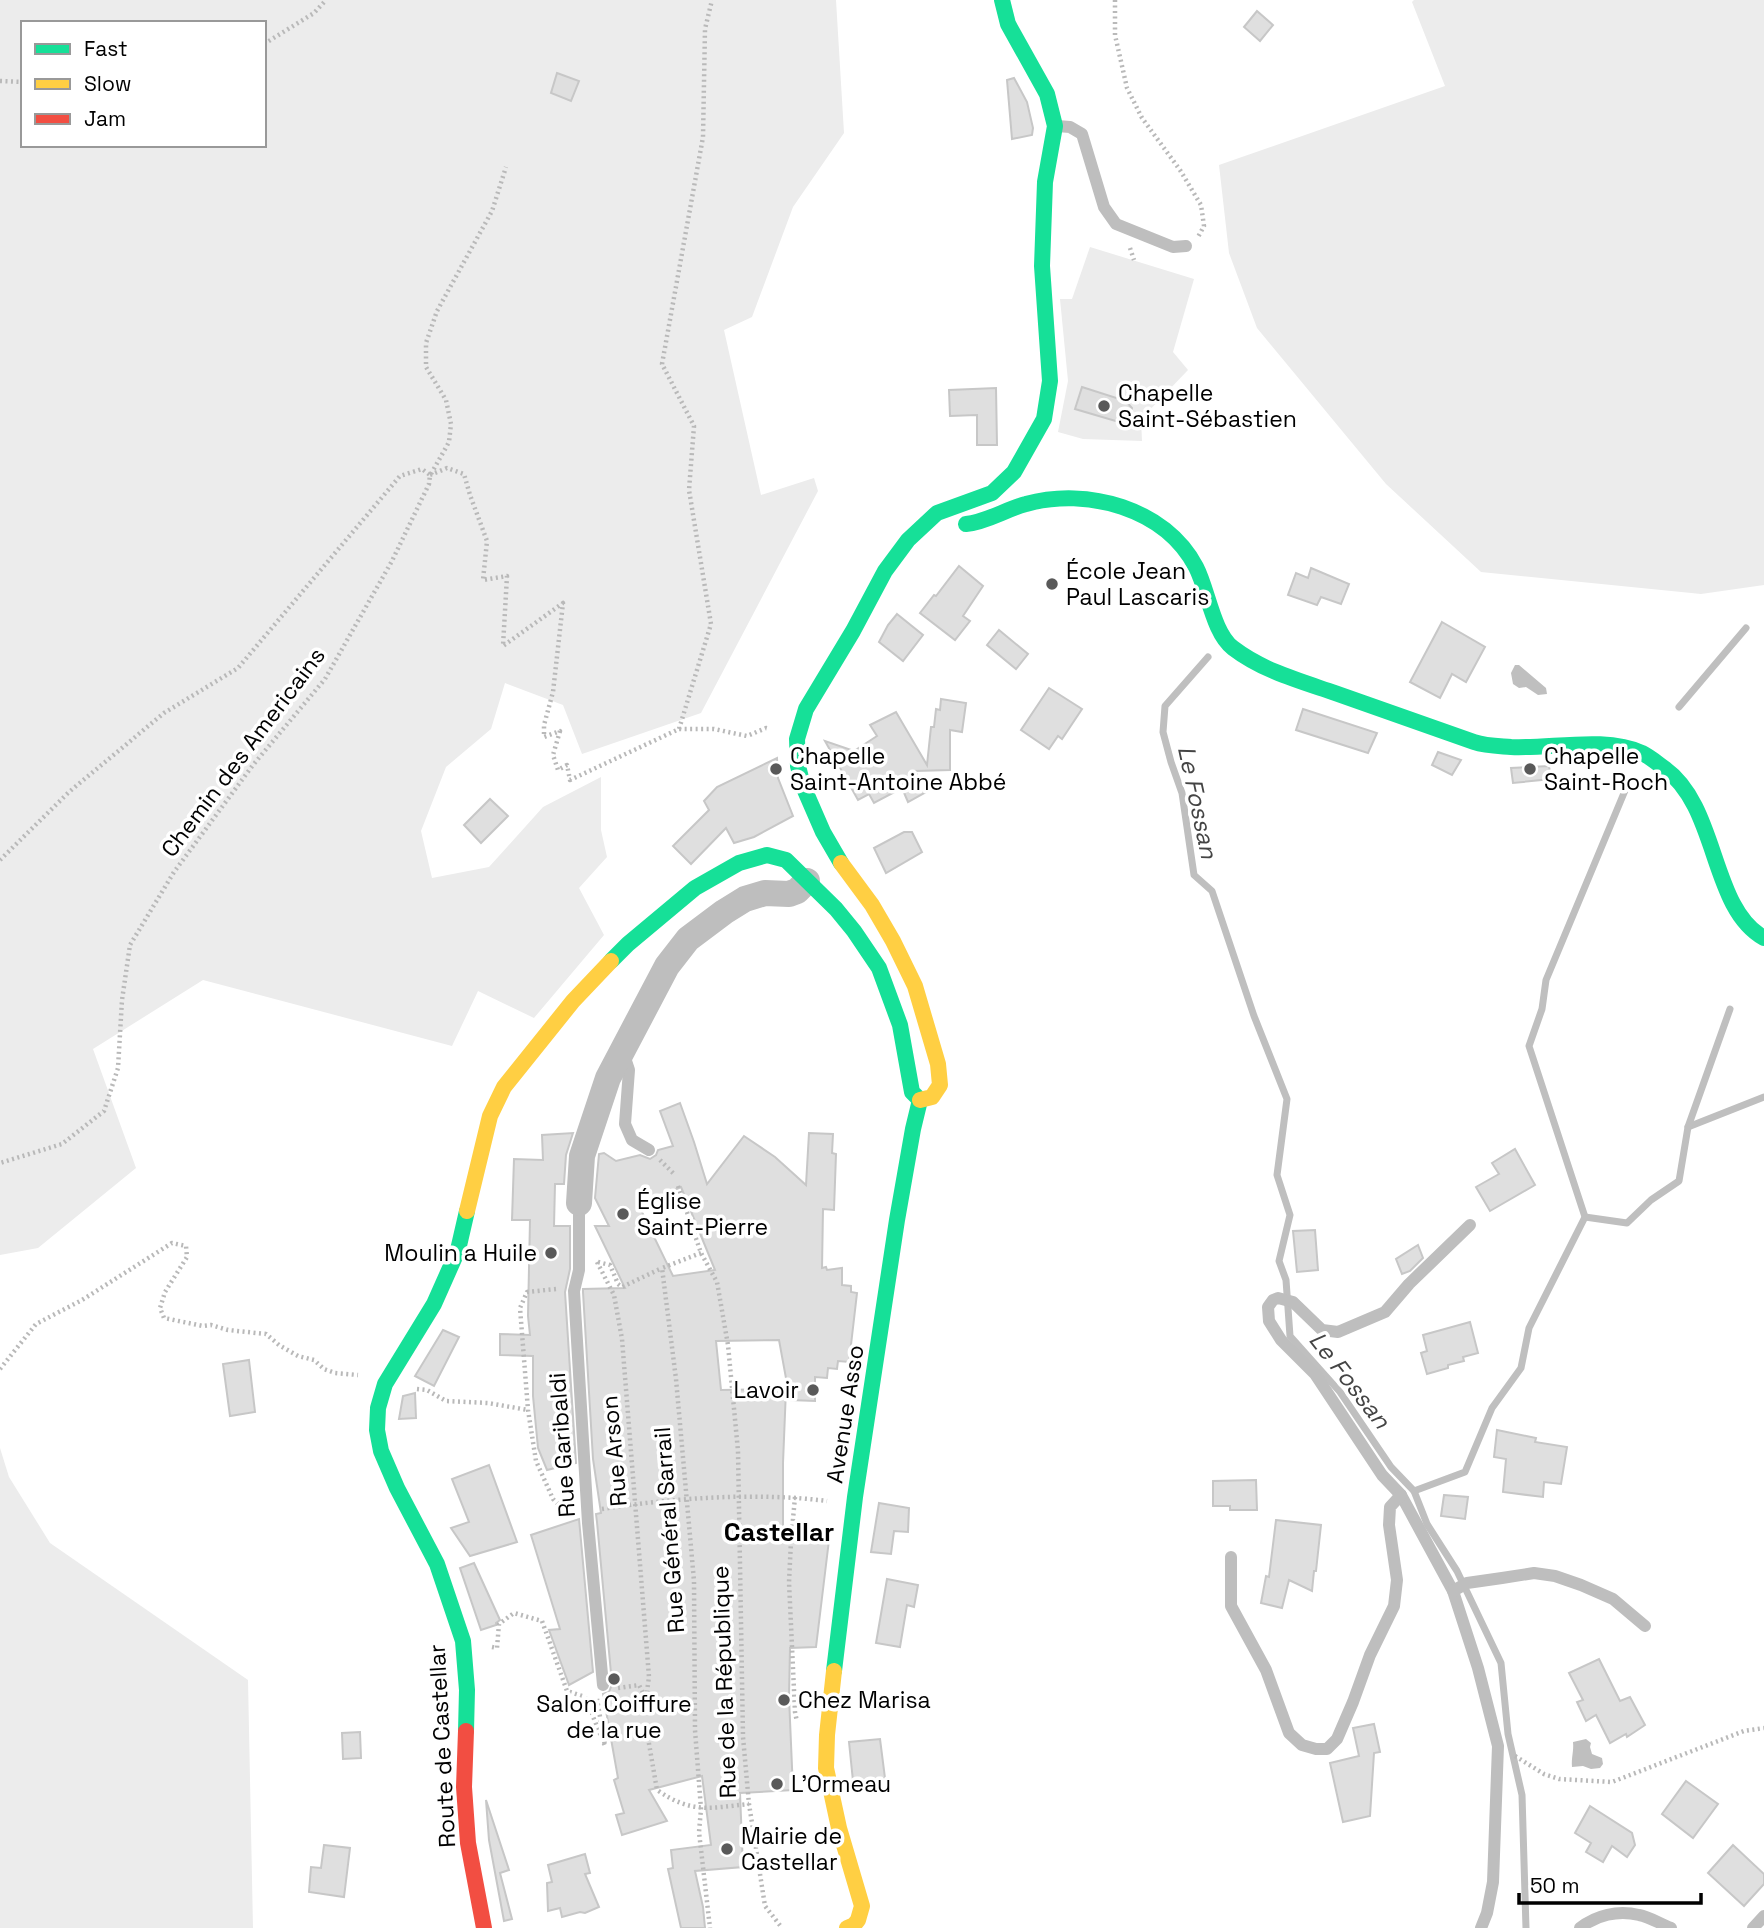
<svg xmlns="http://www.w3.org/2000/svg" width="1764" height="1928" font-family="'Space Grotesk',sans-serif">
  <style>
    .green { fill: #ececec; fill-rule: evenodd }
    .water { fill: #bfbfbf }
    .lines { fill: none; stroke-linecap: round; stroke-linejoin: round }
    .stream { stroke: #bfbfbf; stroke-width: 7 }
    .building { fill: #dfdfdf; stroke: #c7c7c7; stroke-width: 2; fill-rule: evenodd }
    .path { stroke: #b9b9b9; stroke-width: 4.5; stroke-dasharray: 2 3.5; stroke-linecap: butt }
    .lane { stroke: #bebebe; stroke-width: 12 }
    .street { stroke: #bebebe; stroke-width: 26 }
    .fast { stroke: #16e098; stroke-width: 16 }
    .slow { stroke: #ffcf43; stroke-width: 16 }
    .jam { stroke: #f24e42; stroke-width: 16 }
    .poi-dot { fill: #595959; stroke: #fff; stroke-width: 2.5 }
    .labels { text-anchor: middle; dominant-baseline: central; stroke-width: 7; stroke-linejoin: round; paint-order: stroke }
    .poi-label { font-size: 23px; fill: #000; stroke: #fff; text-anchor: start }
    .street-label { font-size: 23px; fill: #000; stroke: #fff }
    .water-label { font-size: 24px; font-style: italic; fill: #444; stroke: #fff }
    .quarter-label { font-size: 26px; font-weight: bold; fill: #000; stroke: #fff }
  </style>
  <rect width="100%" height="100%" fill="#fff"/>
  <!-- green -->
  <g class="green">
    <path d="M0,0h836l8,133 -51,74 -41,110 -28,13 37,165 53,-17 4,13 -117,222 -119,41 -19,-49 -58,-22 -14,46 -45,38 -25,64 11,47 57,-11 54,-60 58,-30v53l6,27 -28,31 25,47 -70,83 -56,-27 -26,55 -249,-66 -110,69 43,119 -98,80 -38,7zM23,23h241v122h-241z"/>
    <polygon points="1414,0 1764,0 1764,585 1701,594 1481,572 1386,484 1257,328 1229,253 1219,165 1445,86 1412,2"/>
    <polygon points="1090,247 1194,279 1173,352 1188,370 1141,419 1142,441 1083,439 1058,432 1068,381 1060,299 1072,299"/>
    <polygon points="0,1448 9,1477 50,1543 248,1680 253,1928 0,1928"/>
  </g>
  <!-- water -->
  <g class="water">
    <polygon points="1515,665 1519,665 1546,688 1547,694 1538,695 1526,687 1519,688 1513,684 1511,673"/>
    <path d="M1586,1739l5,4 -1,4 2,7 10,4 1,6 -3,4 -9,1 -8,-3 -11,1c-1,-9 2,-16 1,-25z"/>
  </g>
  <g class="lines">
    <!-- stream -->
    <g class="stream">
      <polyline points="1208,657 1165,706 1163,732 1171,762 1182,793 1194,875 1212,891 1254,1016 1287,1099 1277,1175 1290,1215 1279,1261 1286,1280 1290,1336 1340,1392 1391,1467 1414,1491 1427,1524 1457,1571 1501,1663 1508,1734 1522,1795 1526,1928"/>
      <polyline points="1679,707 1746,628"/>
      <polyline points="1688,1127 1764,1097"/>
      <polyline points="1585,1217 1627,1223 1651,1200 1679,1181 1688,1127 1730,1009"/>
      <polyline points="1414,1491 1465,1472 1492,1408 1521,1368 1529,1328 1585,1217 1529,1046 1542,1009 1546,980 1629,781"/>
    </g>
  </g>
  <!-- building -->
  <g class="building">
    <polygon points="1257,11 1273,25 1260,41 1244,27"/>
    <polygon points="557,73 579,81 571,101 551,93"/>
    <polygon points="1014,78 1027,102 1033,128 1032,135 1012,139 1007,80"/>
    <polygon points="1082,387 1126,401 1132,408 1129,419 1126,421 1119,422 1075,409"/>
    <polygon points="996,388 997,445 977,445 977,415 950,416 949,390"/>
    <polygon points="959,566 983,586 963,616 970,621 955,640 920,613 934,595 936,596"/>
    <polygon points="1311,568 1349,584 1341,604 1321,597 1317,605 1288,595 1296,573 1308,578"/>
    <polygon points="897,614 923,635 903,661 879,642 888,625"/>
    <polygon points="1442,622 1485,647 1466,682 1452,674 1440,698 1410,682"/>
    <polygon points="999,630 1028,654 1016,669 987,645"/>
    <polygon points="1049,688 1082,709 1062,739 1058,736 1049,749 1021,730"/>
    <polygon points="941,699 966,703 962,732 950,730 950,770 915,771 926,792 908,802 902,788 874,803 869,794 858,800 825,741 854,751 877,736 870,725 896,712 927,765 931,727 934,727 936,709 940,710"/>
    <polygon points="1303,709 1377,733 1368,753 1296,730"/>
    <polygon points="1438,752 1461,760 1452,775 1432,765"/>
    <polygon points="777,758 778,778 793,816 754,837 734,843 726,828 691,864 673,846 709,810 704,801 717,787"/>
    <polygon points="1549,766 1551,779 1513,783 1511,768"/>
    <polygon points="490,799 508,816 481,843 464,825"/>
    <polygon points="904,832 912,832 922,852 886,873 874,848"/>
    <path d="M680,1103l14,39 13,42 37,-48 31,21 31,28 3,-52 24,1 -1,19 4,1 -2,56 -11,-1 -1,59 4,-1 1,3 15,-2v17l9,1v6l6,1 -8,69 -11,-1 -1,8 -9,-1 -1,10 -12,-1v24l-25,-1 -11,-60 -63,1 5,49 65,-1 -3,74v77h46l-13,107 -26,1 -1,49 4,93 -53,3 3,74 -48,4 8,36 2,21h-24l-13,-59 5,-1 -2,-18 40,-5 -9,-69 -53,14 18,31 -45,14 -6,-20 8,-2 -10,-33 4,-2 -15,-84 6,-2 3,-8 -15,-162 -1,-8 5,-1 -8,-54 -10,-167v-3l42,-1 -30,-62h14l-14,-28 4,-44 5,-1 12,8 24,-6 10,4 6,-4 2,-5 15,-4 -13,-35zM681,1187l34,83 -42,6 -34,-70z"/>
    <polygon points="573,1133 566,1155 564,1184 555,1184 554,1226 570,1226 570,1269 565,1292 576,1463 547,1470 538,1448 533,1396 533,1356 500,1355 500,1334 530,1335 528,1316 530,1220 512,1220 514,1159 543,1160 542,1135"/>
    <polygon points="1515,1149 1535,1185 1490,1211 1476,1187 1499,1174 1492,1163"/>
    <polygon points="1315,1230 1318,1270 1297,1272 1293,1231"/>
    <polygon points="1418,1245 1423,1258 1410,1271 1402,1274 1396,1259"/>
    <polygon points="1470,1322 1478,1353 1463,1357 1464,1361 1448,1365 1448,1368 1427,1374 1421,1353 1427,1351 1423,1335"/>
    <polygon points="443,1330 459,1337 434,1386 415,1376"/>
    <polygon points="249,1360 255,1412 230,1416 223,1364"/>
    <polygon points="415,1393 416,1418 399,1419 403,1396"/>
    <polygon points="1497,1430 1536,1438 1535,1442 1567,1447 1561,1484 1544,1482 1543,1497 1503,1492 1506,1459 1494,1457"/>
    <polygon points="489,1465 517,1542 470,1556 451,1528 469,1522 452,1479"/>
    <polygon points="1256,1480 1257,1510 1230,1510 1230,1506 1213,1506 1213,1481"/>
    <polygon points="1444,1495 1468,1497 1465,1519 1441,1516"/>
    <polygon points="879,1503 909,1508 908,1532 894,1531 891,1554 871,1552"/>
    <polygon points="579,1519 593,1672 569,1685 549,1630 560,1629 531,1535"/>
    <polygon points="1276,1520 1321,1525 1316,1571 1314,1571 1312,1591 1289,1580 1282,1608 1261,1603 1266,1576 1269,1577"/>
    <polygon points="474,1563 500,1620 496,1623 496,1625 481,1630 460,1568"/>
    <polygon points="887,1579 918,1585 914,1607 907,1605 900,1647 876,1643"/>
    <polygon points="443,1651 445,1684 437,1685 434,1652"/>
    <polygon points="1599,1659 1620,1701 1630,1697 1645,1725 1627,1737 1626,1734 1610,1743 1596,1715 1586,1721 1577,1702 1583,1700 1569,1673"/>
    <polygon points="1374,1724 1380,1752 1374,1753 1370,1816 1343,1822 1330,1763 1359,1756 1353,1728"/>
    <polygon points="360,1732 361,1758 343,1759 342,1733"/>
    <polygon points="880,1739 885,1778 853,1781 849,1742"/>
    <polygon points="1686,1781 1718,1804 1693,1838 1662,1814"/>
    <polygon points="486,1800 509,1870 500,1873 512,1919 504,1921 489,1840"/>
    <polygon points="1590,1806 1632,1833 1635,1845 1627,1857 1612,1846 1603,1862 1586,1852 1591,1843 1575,1833"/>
    <polygon points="324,1845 350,1848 344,1897 309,1892 311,1867 321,1868"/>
    <polygon points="1733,1845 1764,1874 1764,1884 1744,1906 1708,1873"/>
    <polygon points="585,1854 590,1873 585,1874 599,1907 585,1913 580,1912 562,1917 560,1908 548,1911 547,1883 552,1882 548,1865"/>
  </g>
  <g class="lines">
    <!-- path -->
    <g class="path">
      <polyline points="1115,0 1115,35 1127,88 1142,118 1180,170 1201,205 1204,226 1198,237"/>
      <polyline points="264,44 314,13 326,0"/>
      <polyline points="0,81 23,82"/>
      <polyline points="1130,248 1134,260"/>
      <polyline points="431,474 449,442 451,424 446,400 426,367 426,343 437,311 492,211 506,167"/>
      <polyline points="430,475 447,468 464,474 470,495 487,541 483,580 507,576 503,646 563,603 553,692 544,725 544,737 560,731 553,755 558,770 567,765 570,780 679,729 714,729 747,736 766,728 770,729"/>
      <polyline points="679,729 711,624 689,490 694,426 662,364 703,137 705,29 712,0"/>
      <polyline points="0,860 69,792 164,713 238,668 400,476 422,469 430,475 429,484 392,561 325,679 253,765 174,872 130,945 122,1000 118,1068 104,1111 62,1144 0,1163"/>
      <polyline points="660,1160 674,1174"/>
      <polyline points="678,1186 701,1253 717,1282 728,1345 738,1451 743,1737 749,1804 765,1906 782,1928"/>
      <polyline points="701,1253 662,1268 676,1379 694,1581 695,1730 701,1809 699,1832 710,1928"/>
      <polyline points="597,1262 614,1295 622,1339 649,1677 645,1706"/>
      <polyline points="598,1262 610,1265 618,1284 622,1287 662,1268"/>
      <polyline points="556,1289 527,1292 520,1308 528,1410 536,1461 553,1499 567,1513 572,1515"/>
      <polyline points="0,1369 36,1324 82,1300 172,1243 186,1246 187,1257 165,1292 160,1308 164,1318 203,1326 211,1325 228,1330 266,1334 279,1345 298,1356 314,1360 324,1369 335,1373 358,1375"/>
      <polyline points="417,1389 427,1390 446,1401 488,1403 528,1410"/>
      <polyline points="795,1497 791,1541 789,1582 795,1712 797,1722"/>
      <path d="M602,1509c70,-11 156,-17 225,-8"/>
      <polyline points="492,1647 497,1648 499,1624 514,1613 542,1621 567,1691 585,1697 605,1746 597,1699"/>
      <polyline points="618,1688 639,1685 646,1698"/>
      <path d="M647,1732l10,58c35,24 53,18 92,14"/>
      <polyline points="1515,1756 1544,1774 1559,1779 1612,1782 1744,1731 1764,1728"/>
    </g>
    <!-- lane -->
    <g class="lane">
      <polyline points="1057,126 1070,127 1082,134 1104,207 1116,224 1173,247 1186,246"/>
      <polyline points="623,1052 629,1070 625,1124 632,1140 649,1150"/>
      <polyline points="579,1203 579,1270 574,1291 588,1523 603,1685"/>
      <polyline points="1470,1225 1409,1284 1385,1312 1338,1332 1322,1330 1293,1302 1278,1298 1273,1300 1268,1307 1269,1321 1281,1340 1315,1374 1382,1475 1401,1495 1453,1591 1478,1668 1498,1746 1493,1882 1487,1913 1481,1928"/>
      <polyline points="1231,1557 1231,1606 1266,1670 1289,1733 1302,1745 1316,1749 1327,1749 1337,1739 1353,1702 1370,1655 1394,1606 1397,1580 1389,1525 1390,1507 1401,1495"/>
      <polyline points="1453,1591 1467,1583 1502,1578 1534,1573 1555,1576 1581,1585 1613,1599 1645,1626"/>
      <path d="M1580,1928c16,-13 38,-18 59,-13 11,2 21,9 32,13"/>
      <polyline points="1753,1928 1764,1916"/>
    </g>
    <!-- street -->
    <polyline class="street" points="579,1203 582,1156 608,1078 667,966 688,939 724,912 745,899 765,893 789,894 797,891 807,881"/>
    <!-- fast -->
    <g class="fast">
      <path d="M966,524c21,-2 40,-15 60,-20 61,-17 139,4 170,63 12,23 17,66 37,81 30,23 67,33 102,45 46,16 93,33 139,49 12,4 25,4 37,5 40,2 94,-11 131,6 8,4 15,10 22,15 55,39 46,140 100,170"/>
      <polyline points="841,863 823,832 803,786 798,766 797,739 806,709 853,631 885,571 908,540 937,513 992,493 1014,472 1044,419 1050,381 1042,266 1045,182 1055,126 1047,94 1008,24 1002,0"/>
      <polyline points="611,961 628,944 695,888 739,863 767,855 786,860 836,909 854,931 879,968 900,1025 912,1092 920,1100"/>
      <polyline points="834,1671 855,1497 897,1220 913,1129 920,1100"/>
      <polyline points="466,1731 467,1690 463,1641 437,1564 397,1488 381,1451 377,1430 378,1408 385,1384 434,1304 458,1250 467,1211"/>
    </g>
    <!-- slow -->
    <g class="slow">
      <polyline points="841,863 872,905 893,941 915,986 938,1064 940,1085 932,1097 920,1100"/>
      <polyline points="467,1211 490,1116 504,1087 573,1001 611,961"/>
      <polyline points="834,1671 827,1735 826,1768 839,1828 862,1906 858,1920 854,1925 847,1928"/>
    </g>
    <!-- jam -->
    <polyline class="jam" points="466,1731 464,1787 468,1843 484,1928"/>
  </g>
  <!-- markers -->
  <g class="poi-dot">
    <circle cx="1104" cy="406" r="7"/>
    <circle cx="1052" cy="584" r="7"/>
    <circle cx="776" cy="769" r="7"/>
    <circle cx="1530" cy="769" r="7"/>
    <circle cx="623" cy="1214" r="7"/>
    <circle cx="551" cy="1253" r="7"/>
    <circle cx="813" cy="1390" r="7"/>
    <circle cx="614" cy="1679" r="7"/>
    <circle cx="784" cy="1700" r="7"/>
    <circle cx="777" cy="1784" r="7"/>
    <circle cx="727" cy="1849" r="7"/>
  </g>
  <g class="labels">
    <!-- poi labels -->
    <g class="poi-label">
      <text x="1118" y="393">Chapelle<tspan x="1118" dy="26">Saint-Sébastien</tspan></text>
      <text x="1066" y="571">École Jean<tspan x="1066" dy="26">Paul Lascaris</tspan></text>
      <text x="790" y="756">Chapelle<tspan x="790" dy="26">Saint-Antoine Abbé</tspan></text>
      <text x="1544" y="756">Chapelle<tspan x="1544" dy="26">Saint-Roch</tspan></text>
      <text x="637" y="1201">Église<tspan x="637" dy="26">Saint-Pierre</tspan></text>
      <text x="537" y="1253" text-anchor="end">Moulin a Huile</text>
      <text x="799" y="1390" text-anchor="end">Lavoir</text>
      <text x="798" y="1700">Chez Marisa</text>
      <text x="614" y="1704" text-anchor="middle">Salon Coiffure<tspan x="614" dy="26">de la rue</tspan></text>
      <text x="791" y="1784">L'Ormeau</text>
      <text x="741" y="1836">Mairie de<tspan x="741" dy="26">Castellar</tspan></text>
    </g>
    <!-- street labels -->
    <g class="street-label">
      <text transform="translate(243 752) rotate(-53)">Chemin des Americains</text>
      <text transform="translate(845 1414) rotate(-81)">Avenue Asso</text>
      <text transform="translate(562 1445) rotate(-94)">Rue Garibaldi</text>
      <text transform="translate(614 1451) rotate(-95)">Rue Arson</text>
      <text transform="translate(669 1530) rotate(-94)">Rue Général Sarrail</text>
      <text transform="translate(724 1682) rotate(-92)">Rue de la République</text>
      <text transform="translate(442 1746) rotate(-93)">Route de Castellar</text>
    </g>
    <!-- water labels -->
    <g class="water-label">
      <text transform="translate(1198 802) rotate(78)">Le Fossan</text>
      <text transform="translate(1350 1380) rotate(52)">Le Fossan</text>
    </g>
    <!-- quarter labels -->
    <g class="quarter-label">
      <text x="779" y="1532">Castellar</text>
    </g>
  </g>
  <!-- legend -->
  <rect x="21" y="21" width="245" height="126" fill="#ffffff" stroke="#999999" stroke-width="2"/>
  <rect x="35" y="44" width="35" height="10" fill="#16e098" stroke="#999999" stroke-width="2"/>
  <text x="84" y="56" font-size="21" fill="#000000">Fast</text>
  <rect x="35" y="79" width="35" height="10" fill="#ffcf43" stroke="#999999" stroke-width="2"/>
  <text x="84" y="91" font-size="21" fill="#000000">Slow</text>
  <rect x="35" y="114" width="35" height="10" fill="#f24e42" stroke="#999999" stroke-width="2"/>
  <text x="84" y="126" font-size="21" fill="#000000">Jam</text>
  <!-- scale -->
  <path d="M1519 1893v10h182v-10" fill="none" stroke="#000000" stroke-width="3.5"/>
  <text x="1530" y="1893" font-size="21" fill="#000000" stroke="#ffffff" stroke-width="5" paint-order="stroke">50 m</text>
</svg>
